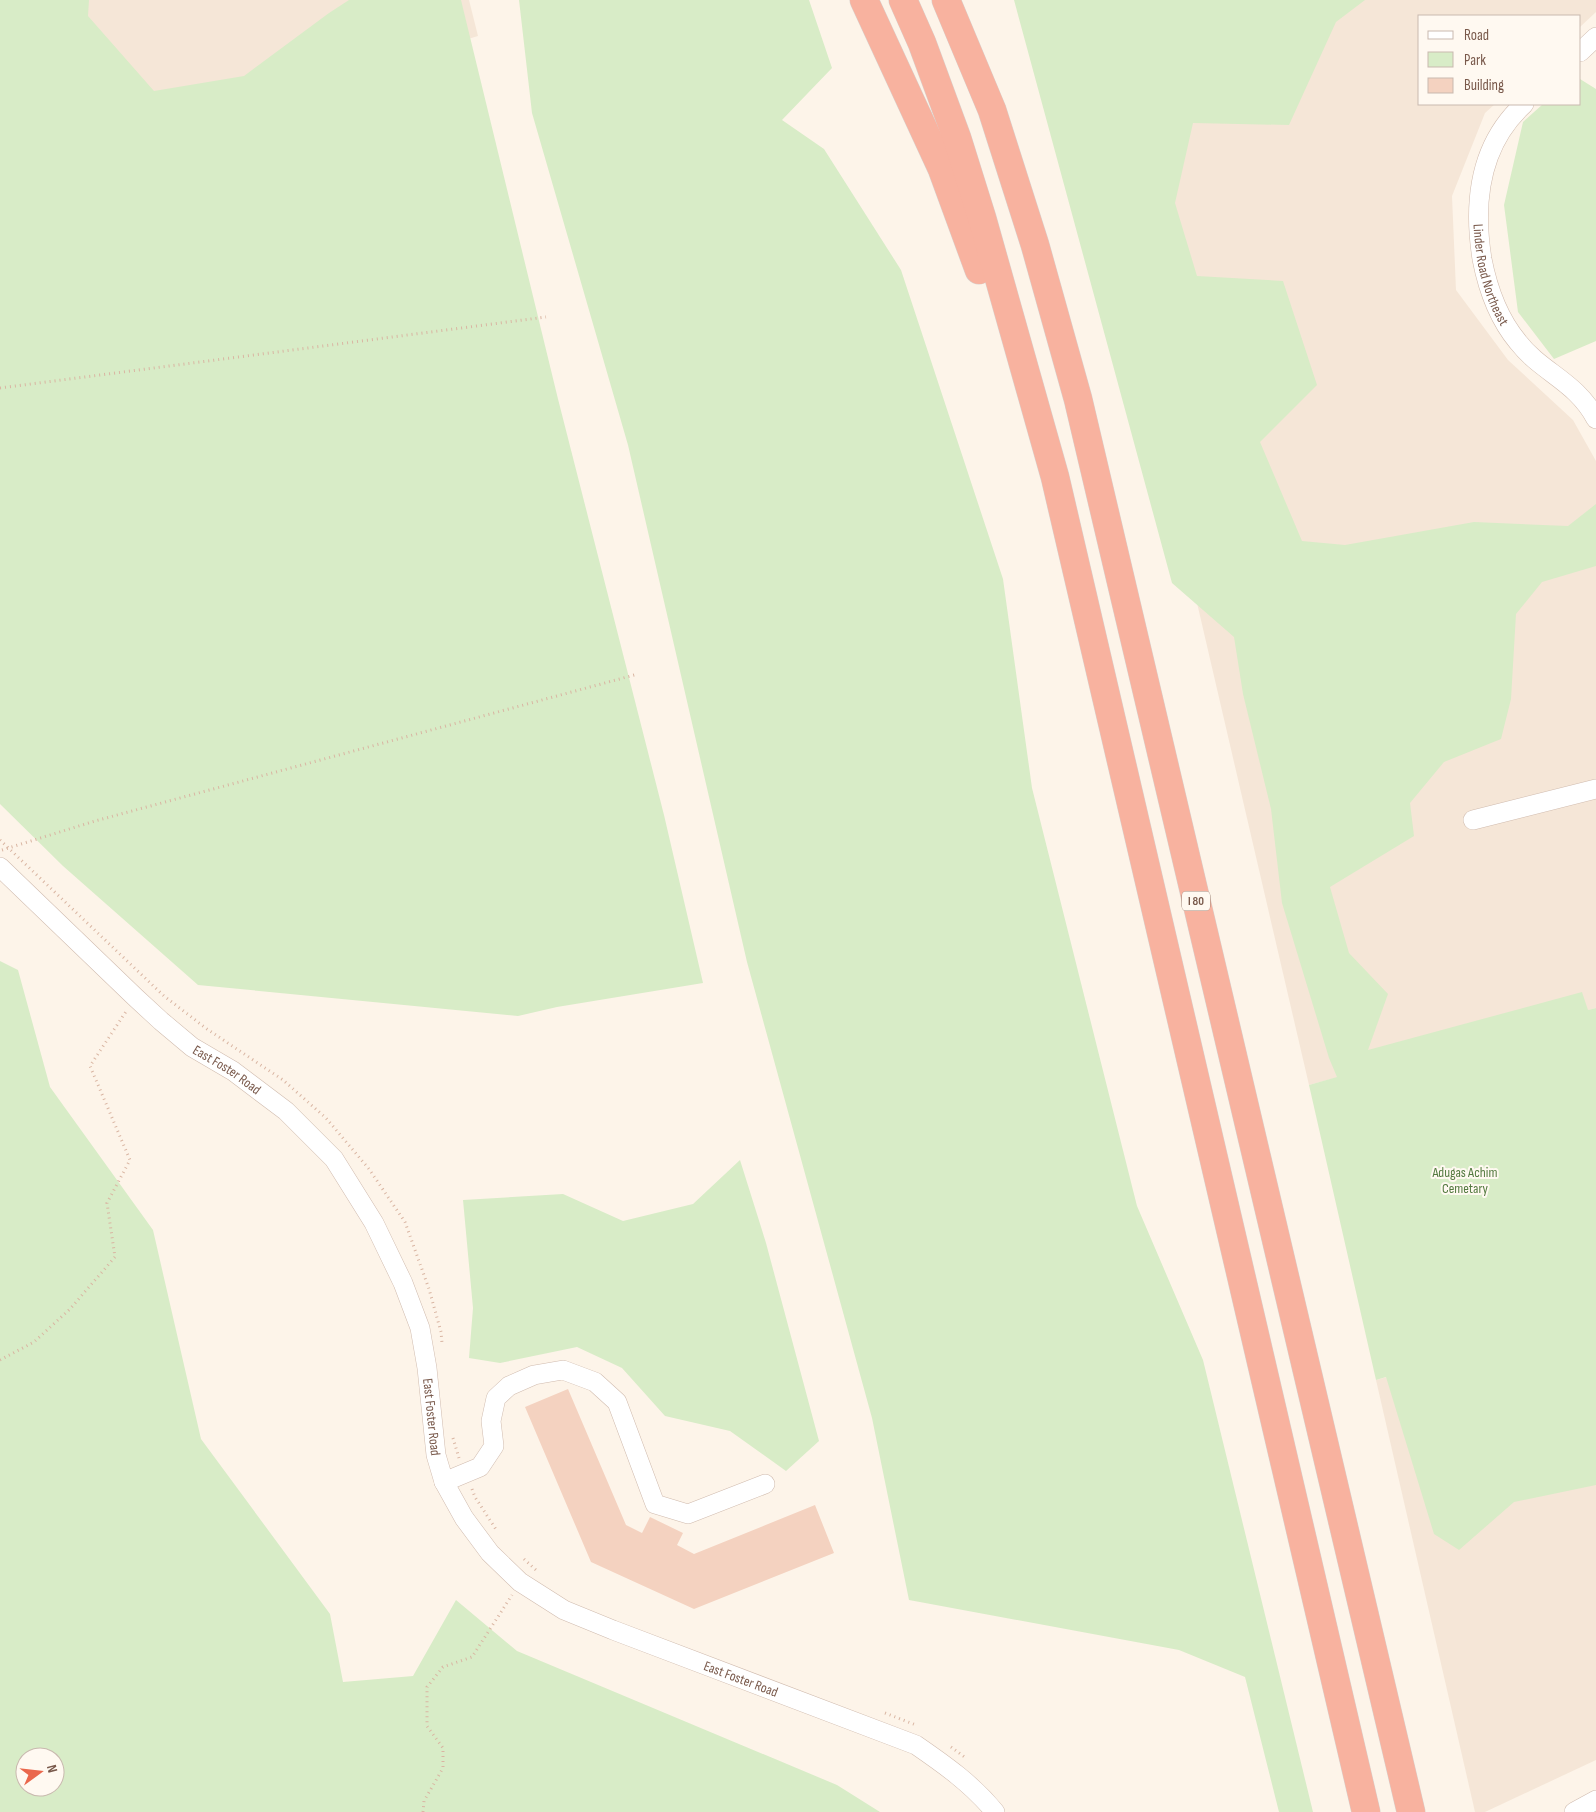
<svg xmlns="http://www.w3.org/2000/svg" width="1596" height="1812" font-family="'Sofia Sans Condensed',sans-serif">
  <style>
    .residential { fill: #f5e6d7 }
    .green { fill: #d8ecc7; fill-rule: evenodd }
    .building { fill: #f4d2c0 }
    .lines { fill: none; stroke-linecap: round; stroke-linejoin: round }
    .minor-casing { stroke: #d0bbae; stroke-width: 20 }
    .highway-casing { stroke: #d9d1cd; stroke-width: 29 }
    .path { stroke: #d9b5a2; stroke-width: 3; stroke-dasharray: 1 4; stroke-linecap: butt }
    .minor { stroke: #fff; stroke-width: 19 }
    .highway { stroke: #f8b29f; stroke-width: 28 }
    .labels { text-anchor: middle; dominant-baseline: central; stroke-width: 4; stroke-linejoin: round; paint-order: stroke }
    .shield { fill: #fff9f1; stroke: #a1897d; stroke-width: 1 }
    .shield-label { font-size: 12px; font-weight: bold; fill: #79594b }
    .street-label { font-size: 14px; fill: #79594b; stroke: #fff9f1 }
    .park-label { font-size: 14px; fill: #547a40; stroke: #fff9f1 }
  </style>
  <rect width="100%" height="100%" fill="#fdf4e9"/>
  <!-- residential -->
  <g class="residential">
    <polygon points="0,0 469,0 478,36 136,139"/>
    <polygon points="1023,0 1596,0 1596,12 1580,27 1580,16 1420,16 1420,104 1495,104 1485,113 1452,196 1456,290 1508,360 1573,420 1596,461 1596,1008 1309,1085 1194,590"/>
    <polygon points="1596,1319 1596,1760 1485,1812 1475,1812 1376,1380"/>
  </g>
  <!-- green -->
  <g class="green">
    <polygon points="0,0 89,0 88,16 154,91 244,76 329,13 349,0 461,0 558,399 664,815 703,983 557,1007 518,1016 198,985 63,866 0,804"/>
    <polygon points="519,0 809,0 832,68 782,120 824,149 901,270 1003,579 1032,788 1137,1206 1203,1360 1313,1812 1279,1812 1245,1677 1179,1650 909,1600 872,1418 747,962 628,445 532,113"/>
    <polygon points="1014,0 1365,0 1336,22 1289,125 1193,123 1175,203 1197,276 1283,281 1317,385 1260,442 1302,541 1345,545 1474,522 1568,526 1596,504 1596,566 1542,582 1516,614 1511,699 1501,739 1444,762 1410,803 1414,836 1330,887 1349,953 1388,994 1368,1050 1582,992 1588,1010 1596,1008 1596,1485 1514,1502 1459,1550 1434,1534 1386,1377 1376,1380 1309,1085 1337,1077 1329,1058 1282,903 1271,809 1243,694 1234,637 1172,583"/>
    <polygon points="1580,79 1596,89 1596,341 1554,359 1518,312 1504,205 1523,122 1543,104 1580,104"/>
    <path d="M0,961l18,9 32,117 103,143 48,209 129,175 13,68 70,-6 43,-76 61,51 320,134 43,27h-880zM25,1757h30v30h-30z"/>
    <polygon points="740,1160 766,1243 819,1441 786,1471 730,1431 665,1416 622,1368 577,1347 500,1363 469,1358 473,1308 463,1200 563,1194 623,1221 693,1204"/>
  </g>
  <!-- building -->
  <polygon class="building" points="568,1389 626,1525 642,1533 650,1517 683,1533 677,1545 694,1554 815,1505 834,1553 694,1609 591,1562 525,1407"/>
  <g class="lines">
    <!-- minor casing -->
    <g class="minor-casing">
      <g id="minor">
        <polyline points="1580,52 1596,37"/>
        <path id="s1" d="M1524,104c-45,41 -51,98 -42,155 6,31 16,59 36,83 24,31 58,39 78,77"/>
        <polyline points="1473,820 1596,789"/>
        <path id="s2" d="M0,867l135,130 26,24 31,26 41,24 53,40 48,48 40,64 29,60 17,45 7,40 9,87 8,27 20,36 26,35 30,29 44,28 49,20 303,115c29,20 56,39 79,67"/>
        <polyline points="444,1482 480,1467 494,1446 491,1421 496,1398 509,1386 534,1375 563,1370 595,1382 617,1402 655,1504 688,1514 765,1484"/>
        <polyline points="1574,1812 1596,1800"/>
      </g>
    </g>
    <!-- highway casing -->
    <g class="highway-casing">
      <g id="highway">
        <polyline points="864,0 942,169 979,270"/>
        <polyline points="903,0 922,43 957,138 982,218 1055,477 1366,1812"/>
        <polyline points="946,0 992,110 1035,245 1078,399 1411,1812"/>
      </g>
    </g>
    <!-- path -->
    <g class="path">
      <polyline points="0,388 546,317"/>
      <polyline points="0,840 164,996 207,1029 283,1080 326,1118 369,1169 405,1222 429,1289 441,1332 442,1343"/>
      <polyline points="2,850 95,821 638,674"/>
      <polyline points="0,1360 34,1342 70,1309 115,1257 107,1203 130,1160 90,1066 127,1010"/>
      <polyline points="453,1438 459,1458"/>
      <polyline points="472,1489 475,1497 497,1531"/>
      <polyline points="524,1559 536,1570"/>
      <polyline points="885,1713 916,1725"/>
      <polyline points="951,1747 966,1758"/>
      <polyline points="423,1812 424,1801 443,1768 443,1748 427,1726 427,1687 443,1667 472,1657 512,1595"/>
    </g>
    <!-- minor -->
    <use href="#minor" class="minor"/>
    <!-- highway -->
    <use href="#highway" class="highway"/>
  </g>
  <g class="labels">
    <!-- shield labels -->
    <rect class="shield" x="1182" y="891.5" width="28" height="19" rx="4"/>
    <g class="shield-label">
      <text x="1196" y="901">I 80</text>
    </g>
    <!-- street labels -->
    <g class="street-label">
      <text stroke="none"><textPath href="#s1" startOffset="185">Linder Road Northeast</textPath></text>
      <text stroke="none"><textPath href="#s2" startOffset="305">East Foster Road</textPath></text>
      <text stroke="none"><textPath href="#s2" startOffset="725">East Foster Road</textPath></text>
      <text stroke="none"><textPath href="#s2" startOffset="1160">East Foster Road</textPath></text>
    </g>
    <!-- park labels -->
    <g class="park-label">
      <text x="1465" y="1172">Adugas Achim<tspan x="1465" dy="16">Cemetary</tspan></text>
    </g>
  </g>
  <!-- legend -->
  <rect x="1418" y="15" width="162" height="90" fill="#fff9f1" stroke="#c9b9af"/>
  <rect x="1428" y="31" width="25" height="8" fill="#ffffff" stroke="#c9b9af"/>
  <text x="1464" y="40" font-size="15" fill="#79594b">Road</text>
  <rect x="1428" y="52" width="25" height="15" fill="#d8ecc7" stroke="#c9b9af"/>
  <text x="1464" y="65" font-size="15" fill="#79594b">Park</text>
  <rect x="1428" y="78" width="25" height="15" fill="#f4d2c0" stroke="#c9b9af"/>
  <text x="1464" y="90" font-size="15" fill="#79594b">Building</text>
  <!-- north arrow -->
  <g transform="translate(40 1772) rotate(75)"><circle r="24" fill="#fff9f1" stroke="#c9b9af"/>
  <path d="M0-4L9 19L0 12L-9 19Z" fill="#ea674c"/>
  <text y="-8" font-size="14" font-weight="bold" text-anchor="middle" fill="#79594b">N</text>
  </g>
</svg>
